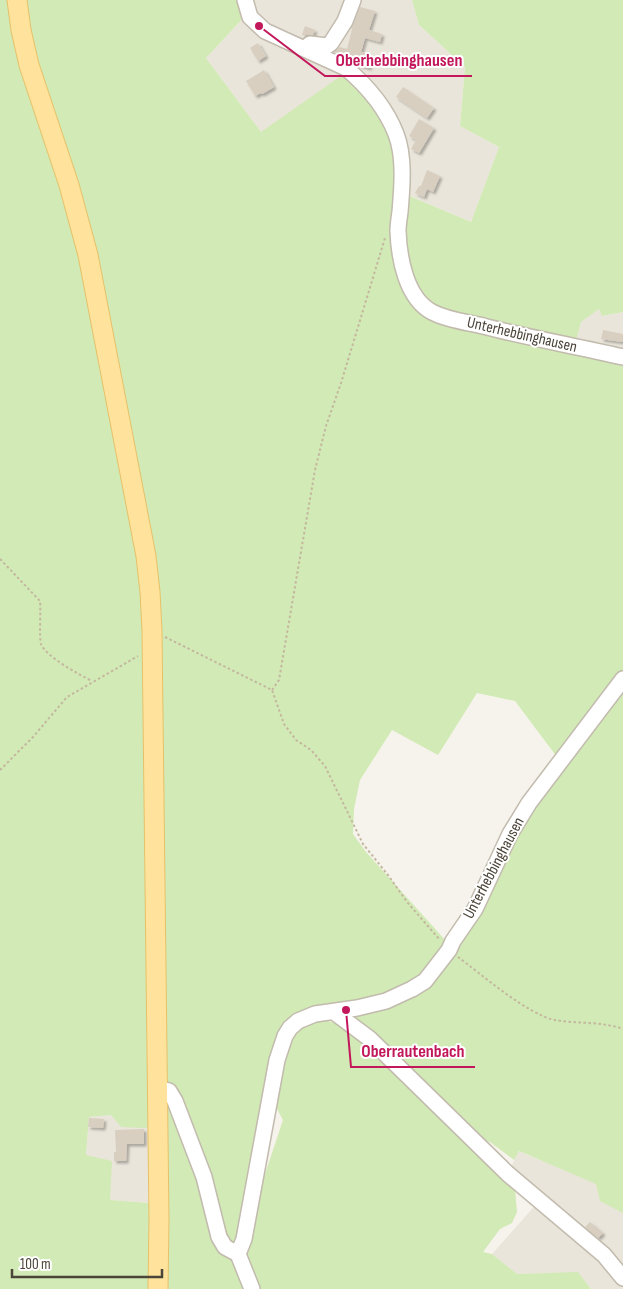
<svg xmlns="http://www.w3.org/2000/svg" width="623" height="1289" font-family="'Sofia Sans Condensed',sans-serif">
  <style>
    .residential { fill: #eae5da }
    .green { fill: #d2eab5; fill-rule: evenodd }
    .building { fill: #d8cfc1; filter: url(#shadow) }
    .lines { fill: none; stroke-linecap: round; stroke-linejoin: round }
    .minor-casing { stroke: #c2bbae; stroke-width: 18 }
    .major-casing { stroke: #e6c16a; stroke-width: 21 }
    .path { stroke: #c4b79f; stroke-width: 2; stroke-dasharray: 2.5 2.5; stroke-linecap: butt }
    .minor { stroke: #fff; stroke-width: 15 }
    .major { stroke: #ffe39c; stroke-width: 19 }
    .labels { text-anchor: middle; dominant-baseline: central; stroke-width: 4; stroke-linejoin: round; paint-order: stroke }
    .street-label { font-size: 16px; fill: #4b4439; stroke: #fff }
    .leader { fill: none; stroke: #c2185b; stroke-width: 2 }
    .callout-dot { fill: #c2185b; stroke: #fff; stroke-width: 2 }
    .callout-label { font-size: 18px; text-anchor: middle; font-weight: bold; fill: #c2185b; stroke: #fff; stroke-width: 4; stroke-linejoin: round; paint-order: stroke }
  </style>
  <defs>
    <filter id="shadow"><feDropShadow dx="2.5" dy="2.5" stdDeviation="1" flood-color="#0004"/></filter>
  </defs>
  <rect width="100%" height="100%" fill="#f6f3ec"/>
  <!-- residential -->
  <g class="residential">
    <polygon points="246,0 412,0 419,25 465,67 460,126 499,147 471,222 261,132 206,58 250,11"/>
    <polygon points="599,309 603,316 623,312 623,353 575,344 581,322"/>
    <polygon points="111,1115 153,1125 149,1203 110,1200 86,1155 89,1117"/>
    <polygon points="518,1151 623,1194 623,1289 591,1289 578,1273 517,1274 492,1254 540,1200 509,1172"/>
  </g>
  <!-- green -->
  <g class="green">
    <path d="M0,0h244l4,13 -42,45 55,74 84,-59 41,49 10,34 17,145 210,62v850l-23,-12 -4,-17 -77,-33 -5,9 -24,-18 -16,-4 -128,-121 57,-26 -111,31 -53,220 -11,3 -56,-156 -19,36 -8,3 -24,-1 -10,-12 -22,2 -3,38 26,6 -2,39 39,3 2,-48 2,134h-153zM477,693l38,8 45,60 -114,180 -80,-89 -13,-18 1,-25 6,-29 32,-50 46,25z"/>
    <polygon points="412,0 623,0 623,312 602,316 599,309 581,322 575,344 442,313 419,297 404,260 405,194 471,222 499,147 460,126 465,67 419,25"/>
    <polygon points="322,1019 340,1025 365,1042 515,1190 517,1212 512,1223 500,1229 483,1252 492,1254 517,1274 578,1272 591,1289 254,1289 245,1256 258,1177 265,1174 283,1120 276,1107 285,1059 296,1033 307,1024"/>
    <polygon points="164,1096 175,1109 220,1250 224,1255 236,1263 249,1289 162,1289"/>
  </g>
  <!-- building -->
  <g class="building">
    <polygon points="360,7 375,11 369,30 382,34 380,42 365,38 361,52 373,55 369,68 355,64 352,59 334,52 340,47 347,49 352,29 351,29"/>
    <polygon points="305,26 315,30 313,35 302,35"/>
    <polygon points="258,43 266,56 258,61 250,48"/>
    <polygon points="264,70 274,87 262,94 261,93 255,96 246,81"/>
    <polygon points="403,87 434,108 427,118 396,97"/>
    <polygon points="419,119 434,128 419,153 411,149 416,140 409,136"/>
    <polygon points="427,170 440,176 433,192 427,189 424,197 415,193 419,186 421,186"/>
    <polygon points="603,330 623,334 623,342 601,339"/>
    <polygon points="89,1118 104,1119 103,1128 88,1127"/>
    <polygon points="144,1129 144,1144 127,1144 126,1161 114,1161 114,1152 116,1152 115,1130"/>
    <polygon points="590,1222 603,1233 598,1238 585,1227"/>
  </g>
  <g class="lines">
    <!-- minor casing -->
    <g class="minor-casing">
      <g id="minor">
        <path d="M245,0l5,17 15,14 81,37c20,17 40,40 50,66 9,23 6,54 4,78 -1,7 -2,13 -2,19 1,27 8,67 34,81 15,8 34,10 51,14 46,12 93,20 140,31"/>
        <polyline points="305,48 310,44 327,46 331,43 345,21 353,0"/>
        <polyline points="334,1012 370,1039 508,1174 604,1255 623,1278"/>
        <polyline points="157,1088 169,1091 175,1101 204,1177 219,1237 225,1247 238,1254"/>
        <polyline points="238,1254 244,1239 277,1060 285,1036 290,1028 298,1021 315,1014 357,1008 386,1001 412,989 425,981 449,950 453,941 475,909 510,834 529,803 623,679"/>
        <polyline points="238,1254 252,1289"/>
      </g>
    </g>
    <!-- major casing -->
    <g class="major-casing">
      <polyline id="major" points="17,0 21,30 29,65 69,185 88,255 146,556 150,592 152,631 159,1220 158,1289"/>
    </g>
    <!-- path -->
    <g class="path">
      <path d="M0,559l40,42c1,9 -1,36 1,43 5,13 39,31 51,37"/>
      <polyline points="165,637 272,690 284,724 296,740 311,750 325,766 363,844 388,875 407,902 440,940"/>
      <polyline points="272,690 279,680 315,470 326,426 341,383 385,238"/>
      <polyline points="0,770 33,737 67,697 138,656"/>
      <path d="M458,957c23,17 70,58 97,63 22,4 46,1 68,9"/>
    </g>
    <!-- minor -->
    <use href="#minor" class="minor"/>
    <!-- major -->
    <use href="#major" class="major"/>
  </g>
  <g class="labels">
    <!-- street labels -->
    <g class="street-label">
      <text transform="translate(522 335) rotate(13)">Unterhebbinghausen</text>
      <text transform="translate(494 868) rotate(-62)">Unterhebbinghausen</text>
    </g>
  </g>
  <!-- callouts -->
  <path class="leader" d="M259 26L325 76H472M346 1010L351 1067H475"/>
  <g class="callout-dot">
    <circle cx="259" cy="26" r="5"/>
    <circle cx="346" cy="1010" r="5"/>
  </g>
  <g class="callout-label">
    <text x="399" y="66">Oberhebbinghausen</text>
    <text x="413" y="1057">Oberrautenbach</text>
  </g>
  <!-- scale -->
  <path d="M12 1269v8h150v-8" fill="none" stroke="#4b4439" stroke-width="2.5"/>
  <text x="20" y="1269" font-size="15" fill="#4b4439" stroke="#ffffff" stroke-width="4" paint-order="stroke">100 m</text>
</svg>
